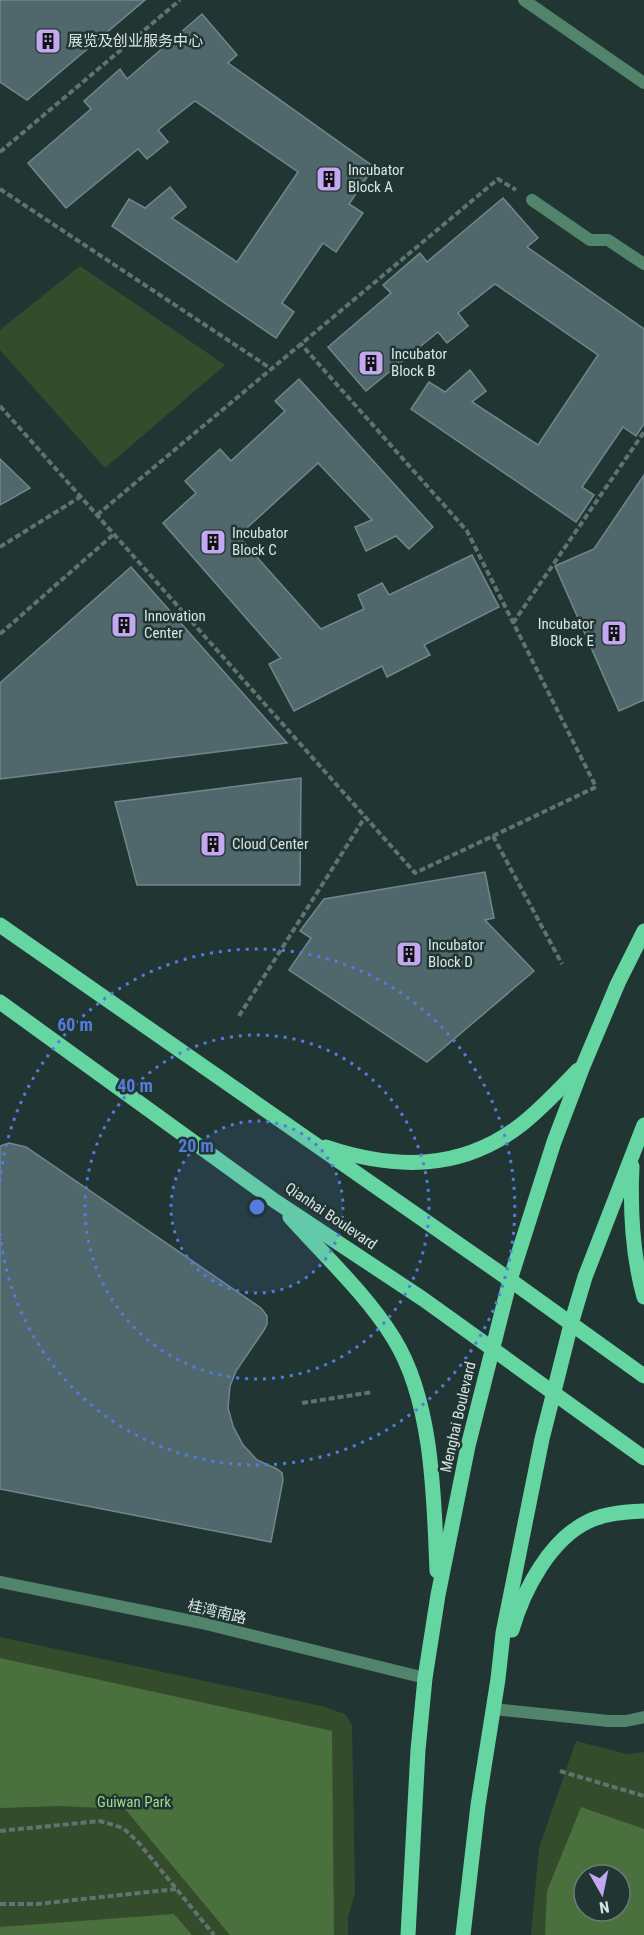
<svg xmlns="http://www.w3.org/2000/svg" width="644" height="1935" font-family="'Roboto Condensed','Noto Sans SC',sans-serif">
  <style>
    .green { fill: #344c2b; fill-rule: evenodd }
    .forest { fill: #4a713d; fill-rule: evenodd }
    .building { fill: #50686b; stroke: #70888c; stroke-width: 1.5 }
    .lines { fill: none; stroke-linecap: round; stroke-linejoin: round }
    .path { stroke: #607370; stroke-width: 4; stroke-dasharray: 6 3; stroke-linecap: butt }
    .service { stroke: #51846a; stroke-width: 12 }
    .minor { stroke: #51846a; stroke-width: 12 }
    .tertiary { stroke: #51846a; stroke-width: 12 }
    .primary { stroke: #65d5a1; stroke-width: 15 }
    .ring { fill: none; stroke: #557bdb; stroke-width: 3; stroke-dasharray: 3 6 }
    .labels { text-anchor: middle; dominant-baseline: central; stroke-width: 5; stroke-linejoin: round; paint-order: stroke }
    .poi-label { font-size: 15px; fill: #d8e5e3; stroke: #213633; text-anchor: start }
    .street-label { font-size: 15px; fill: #d8e5e3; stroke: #213633 }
    .park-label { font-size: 15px; fill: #a0d98c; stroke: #213633 }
    .centre { fill: #557bdb; stroke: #213633; stroke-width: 3 }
    .ring-label { font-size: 18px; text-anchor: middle; font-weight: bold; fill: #557bdb; stroke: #213633; stroke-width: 5; stroke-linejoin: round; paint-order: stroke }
  </style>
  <rect width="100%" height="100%" fill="#213633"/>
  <!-- green -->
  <g class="green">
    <polygon points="80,266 225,365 105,468 0,350 0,330"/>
    <polygon points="0,1637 321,1706 345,1714 352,1725 355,1893 348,1917 348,1935 0,1935"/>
    <path d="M576,1741l51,13 17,-2v183h-113l8,-87zM584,1875h36v36h-36z"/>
  </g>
  <!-- forest -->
  <g class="forest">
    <polygon points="0,1658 332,1731 334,1935 230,1935 125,1809 59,1806 0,1808"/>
    <path d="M581,1807l63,22v106h-99l2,-44zM584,1875h36v36h-36z"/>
    <polygon points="174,1914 192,1935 0,1935 0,1927"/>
  </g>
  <!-- building -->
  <g class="building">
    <polygon points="0,0 145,0 27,100 0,82"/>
    <polygon points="202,14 237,55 228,63 374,167 349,204 363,213 336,252 323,243 282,303 294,312 276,338 112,226 129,199 145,208 170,187 186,207 172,218 237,262 298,172 195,101 158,130 168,142 147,159 138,149 66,208 28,163 91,109 84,101 120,69 127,79"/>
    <polygon points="503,198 538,238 527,247 644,329 644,424 636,436 623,427 582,487 594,495 576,522 411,409 429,382 445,392 470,370 486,391 472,402 538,445 598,355 495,284 458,313 468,326 447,343 438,332 366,391 328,347 391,293 383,285 420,253 427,262"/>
    <polygon points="299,379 433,527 409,549 396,536 366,551 355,527 372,520 318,463 238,536 321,629 364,609 358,595 382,583 389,595 472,555 499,607 424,645 430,655 387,677 382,666 294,711 269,664 281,658 163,523 196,493 185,481 220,449 231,461 285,411 275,401"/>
    <polygon points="0,459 30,488 0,505"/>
    <polygon points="644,475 644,700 619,711 555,566 594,549"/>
    <polygon points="131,567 287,743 0,779 0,683"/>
    <polygon points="301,778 300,885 137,885 115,802"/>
    <polygon points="485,872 494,918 485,920 534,971 427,1062 289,970 311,938 300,931 324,899"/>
    <polygon points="9,1143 26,1147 261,1308 267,1316 267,1324 264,1330 236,1371 230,1386 228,1408 233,1426 243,1445 257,1460 277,1469 282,1473 283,1480 271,1542 0,1489 0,1146"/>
  </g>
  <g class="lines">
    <!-- path -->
    <g class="path">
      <polyline points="0,152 180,0"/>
      <polyline points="0,189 270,368"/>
      <polyline points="0,406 415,873 596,787 467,531 300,343"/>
      <polyline points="97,515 498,179 516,190"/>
      <polyline points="0,547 80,497"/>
      <polyline points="513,623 644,432"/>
      <polyline points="0,634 114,534"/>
      <polyline points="493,836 562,964"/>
      <polyline points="239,1016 365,817"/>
      <polyline points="302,1403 373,1392"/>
      <polyline points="560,1771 644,1796"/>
      <polyline points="0,1831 100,1821 123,1828 138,1842 214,1935"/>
      <polyline points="0,1904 37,1904 176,1889"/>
    </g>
    <!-- service -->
    <g class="service">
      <polyline points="532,200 590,240 608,240 644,264"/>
      <polyline points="493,1709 608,1721 626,1721 644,1717"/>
    </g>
    <!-- minor -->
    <polyline class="minor" points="524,0 644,83"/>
    <!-- tertiary -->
    <polyline class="tertiary" points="0,1582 202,1623 425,1678"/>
    <!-- primary -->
    <g class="primary">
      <polyline points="0,925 510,1280 644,1376"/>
      <polyline points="0,1002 275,1201 423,1299 644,1458"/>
      <path d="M326,1147c69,23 136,24 196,-23 20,-16 38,-35 56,-54"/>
      <path d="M632,1166c-2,45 0,88 12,131"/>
      <path d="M290,1217c34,38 77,78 104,122 39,63 40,160 43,232"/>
      <path d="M512,1630c11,-39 38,-91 77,-109 17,-8 36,-9 55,-10"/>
      <polyline points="408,1935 418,1750 425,1678 438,1595 468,1446 510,1280 554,1142 583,1066 618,983 644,931"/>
      <polyline points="463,1935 478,1805 498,1679 503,1633 542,1439 571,1324 585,1277 644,1125"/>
    </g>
  </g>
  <!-- distance rings -->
  <circle cx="257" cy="1207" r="86" fill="#557bdb" fill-opacity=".12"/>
  <g class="ring">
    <circle cx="257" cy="1207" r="86"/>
    <circle cx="257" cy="1207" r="172"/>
    <path d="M0 1182A258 258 0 1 1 0 1232"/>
  </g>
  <!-- icons -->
  <defs>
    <g id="building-square" transform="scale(1.35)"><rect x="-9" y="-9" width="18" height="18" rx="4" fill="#c4a7f1" stroke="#213633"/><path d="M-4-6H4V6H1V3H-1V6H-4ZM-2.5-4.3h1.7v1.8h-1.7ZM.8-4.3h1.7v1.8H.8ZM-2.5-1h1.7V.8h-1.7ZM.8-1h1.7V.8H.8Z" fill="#111"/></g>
  </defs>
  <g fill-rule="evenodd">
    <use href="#building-square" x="48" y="41"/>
    <use href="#building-square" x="329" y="179"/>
    <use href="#building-square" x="371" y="363"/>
    <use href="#building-square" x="213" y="542"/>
    <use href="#building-square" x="124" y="625"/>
    <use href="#building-square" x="614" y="633"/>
    <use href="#building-square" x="213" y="844"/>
    <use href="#building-square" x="409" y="954"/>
  </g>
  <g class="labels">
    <!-- poi labels -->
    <g class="poi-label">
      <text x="68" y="41">展览及创业服务中心</text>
      <text x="348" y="170">Incubator<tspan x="348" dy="17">Block A</tspan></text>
      <text x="391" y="354">Incubator<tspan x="391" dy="17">Block B</tspan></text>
      <text x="232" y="533">Incubator<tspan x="232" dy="17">Block C</tspan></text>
      <text x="144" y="616">Innovation<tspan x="144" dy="17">Center</tspan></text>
      <text x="594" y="624" text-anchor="end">Incubator<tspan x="594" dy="17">Block E</tspan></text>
      <text x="232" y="844">Cloud Center</text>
      <text x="428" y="945">Incubator<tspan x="428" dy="17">Block D</tspan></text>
    </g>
    <!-- street labels -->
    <g class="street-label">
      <text transform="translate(331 1216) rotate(34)">Qianhai Boulevard</text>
      <text transform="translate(458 1417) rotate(-77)">Menghai Boulevard</text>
      <text transform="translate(217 1612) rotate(13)">桂湾南路</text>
    </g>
    <!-- park labels -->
    <g class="park-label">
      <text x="134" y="1802">Guiwan Park</text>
    </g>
  </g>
  <circle cx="257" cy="1207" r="9" class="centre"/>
  <g class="ring-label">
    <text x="75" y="1031">60 m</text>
    <text x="135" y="1092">40 m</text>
    <text x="196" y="1152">20 m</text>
  </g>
  <!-- north arrow -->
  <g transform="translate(602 1893) rotate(171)"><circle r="28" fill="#213633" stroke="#6a7c79" stroke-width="1.5"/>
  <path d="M0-4.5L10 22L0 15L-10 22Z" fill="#c4a7f1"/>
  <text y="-9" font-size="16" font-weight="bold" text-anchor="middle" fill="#d8e5e3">N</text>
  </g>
</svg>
